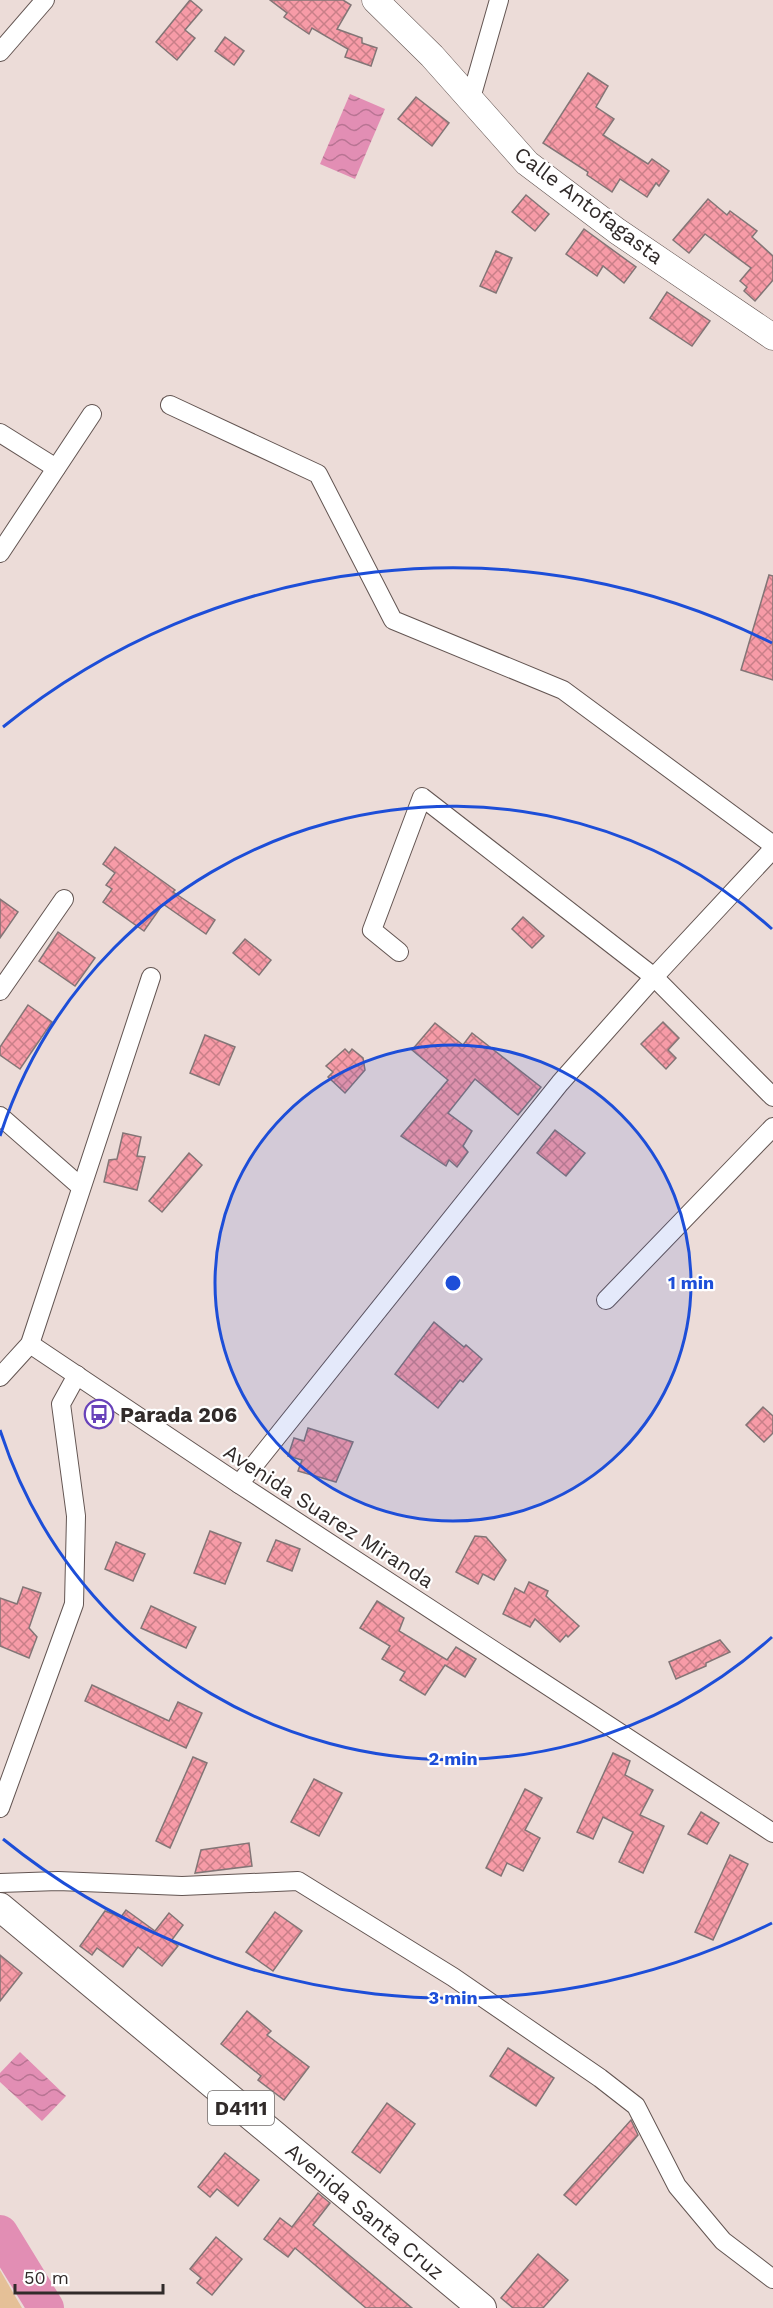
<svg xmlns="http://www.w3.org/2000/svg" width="773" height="2308" font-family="'Work Sans',sans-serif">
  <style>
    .grass { fill: #e5c097 }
    .water { fill: url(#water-waves) }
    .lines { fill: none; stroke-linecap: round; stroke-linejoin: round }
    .river { stroke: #e28eb4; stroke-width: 36 }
    .building { fill: url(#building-cross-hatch); stroke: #837576; stroke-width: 1.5 }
    .street-casing { stroke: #635552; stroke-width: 20 }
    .secondary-casing { stroke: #635552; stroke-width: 27 }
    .primary-casing { stroke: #635552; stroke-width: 30 }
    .street { stroke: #fff; stroke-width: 18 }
    .secondary { stroke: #fff; stroke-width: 26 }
    .primary { stroke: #fff; stroke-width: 28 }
    .ring { fill: none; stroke: #1d4ed8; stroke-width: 3 }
    .labels { text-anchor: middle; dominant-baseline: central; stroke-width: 4.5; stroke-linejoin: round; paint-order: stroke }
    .shield { fill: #fff; stroke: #6f6b6a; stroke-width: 1.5 }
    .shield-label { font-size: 20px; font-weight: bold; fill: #312b2a }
    .street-label { font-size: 21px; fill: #312b2a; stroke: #fff }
    .poi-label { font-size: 21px; font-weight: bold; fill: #312b2a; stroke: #fff; text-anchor: start }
    .centre { fill: #1d4ed8; stroke: #fff; stroke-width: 3 }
    .ring-label { font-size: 18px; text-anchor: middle; font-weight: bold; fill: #1d4ed8; stroke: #fff; stroke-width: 4.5; stroke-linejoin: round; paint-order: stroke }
  </style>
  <defs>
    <pattern id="water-waves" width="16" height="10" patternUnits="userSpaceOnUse" patternTransform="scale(1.5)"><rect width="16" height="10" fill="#e28eb4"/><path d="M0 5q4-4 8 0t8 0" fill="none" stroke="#b87493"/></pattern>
    <pattern id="building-cross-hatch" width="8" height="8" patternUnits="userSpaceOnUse" patternTransform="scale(1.5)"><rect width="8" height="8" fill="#f79ba7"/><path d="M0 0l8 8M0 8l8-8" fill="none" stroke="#c97f88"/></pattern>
  </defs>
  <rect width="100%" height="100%" fill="#ecdcd8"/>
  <!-- grass -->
  <polygon class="grass" points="0,2270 22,2308 0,2308"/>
  <!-- water -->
  <g class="water">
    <polygon points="350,94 385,109 355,179 320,164"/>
    <polygon points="20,2052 66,2096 42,2121 0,2082 0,2073"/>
  </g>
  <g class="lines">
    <!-- river -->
    <polyline class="river" points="0,2233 46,2308"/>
  </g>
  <!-- building -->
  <g class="building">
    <polygon points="190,0 202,10 185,30 195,38 177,60 156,42"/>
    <polygon points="270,0 343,0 351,5 337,29 362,38 362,43 377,48 371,66 345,57 348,49 312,28 309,34 284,17 287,13"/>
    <polygon points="225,37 244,51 234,65 215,51"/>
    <polygon points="588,73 608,86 596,107 614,119 603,135 648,164 652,159 669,171 659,186 656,183 647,197 620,179 612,192 587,175 588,172 543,143"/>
    <polygon points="416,97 449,123 432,146 398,119"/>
    <polygon points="526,195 549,214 535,231 512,212"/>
    <polygon points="708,199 727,215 730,211 757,231 752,237 773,256 773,280 755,301 744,291 747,287 740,281 751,268 705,234 689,253 673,240"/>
    <polygon points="584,229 636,267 624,283 603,266 597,276 566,254"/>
    <polygon points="496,251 512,258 496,293 480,286"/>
    <polygon points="667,292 710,321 692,346 650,318"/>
    <polygon points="769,575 773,576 773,680 741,670"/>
    <polygon points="115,847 175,890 173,892 215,920 206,934 163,904 144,931 103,902 112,889 106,885 115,873 103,864"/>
    <polygon points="0,899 18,912 0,938"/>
    <polygon points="523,917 544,936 532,948 512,929"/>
    <polygon points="58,932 95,958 75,986 39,961"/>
    <polygon points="245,939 271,960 259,975 233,953"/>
    <polygon points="28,1005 52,1022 20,1069 0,1055 0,1047"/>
    <polygon points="663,1022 679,1038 668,1050 676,1058 666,1069 641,1044"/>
    <polygon points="435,1023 463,1045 472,1033 541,1087 518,1115 475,1079 448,1113 472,1131 463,1146 468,1152 457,1167 449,1160 446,1166 401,1136 448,1080 412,1050"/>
    <polygon points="205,1035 235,1047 219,1085 190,1073"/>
    <polygon points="345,1049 349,1053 352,1049 363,1058 365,1070 345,1093 328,1077 333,1072 326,1066"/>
    <polygon points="555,1130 585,1153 566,1176 537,1153"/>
    <polygon points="123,1133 141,1137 137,1156 145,1157 137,1190 104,1182 109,1160 117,1159"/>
    <polygon points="189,1153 202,1165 162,1212 149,1201"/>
    <polygon points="434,1322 464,1347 466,1345 482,1359 463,1382 460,1380 438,1408 395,1374"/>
    <polygon points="763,1407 773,1416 773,1433 764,1442 746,1425"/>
    <polygon points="308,1428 353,1442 336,1482 298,1471 302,1460 288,1456 294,1438 304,1441"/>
    <polygon points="210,1531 241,1543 225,1584 194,1573"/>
    <polygon points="475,1536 486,1537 506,1560 494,1580 483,1574 478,1584 456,1572"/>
    <polygon points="276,1540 300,1549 292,1571 267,1561"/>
    <polygon points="116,1542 145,1554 133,1581 105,1569"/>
    <polygon points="529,1582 548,1591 546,1596 579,1626 568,1637 566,1635 560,1642 535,1619 530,1627 503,1614 515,1588 524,1593"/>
    <polygon points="23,1587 41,1593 29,1628 37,1637 29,1658 0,1646 0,1598 17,1604"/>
    <polygon points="377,1601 404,1618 399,1631 447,1660 456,1647 476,1659 465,1677 445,1665 425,1695 400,1680 405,1672 382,1659 390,1646 360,1628"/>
    <polygon points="151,1606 196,1627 186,1648 141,1628"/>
    <polygon points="720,1640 730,1652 706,1663 706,1666 676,1679 669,1662"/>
    <polygon points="92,1685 169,1721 178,1702 202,1713 186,1748 85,1701"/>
    <polygon points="613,1753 630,1761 625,1775 653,1790 640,1815 664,1826 643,1873 619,1862 633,1832 603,1817 593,1839 577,1832"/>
    <polygon points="193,1757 207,1763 170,1848 156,1841"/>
    <polygon points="314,1779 342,1793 319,1836 291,1822"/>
    <polygon points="525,1789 542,1798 525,1830 540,1838 523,1871 507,1863 501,1876 486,1868"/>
    <polygon points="701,1812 719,1823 707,1844 688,1834"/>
    <polygon points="249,1843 252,1866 195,1873 201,1850"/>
    <polygon points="730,1855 748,1864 713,1940 695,1932"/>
    <polygon points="126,1910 155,1931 169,1913 183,1925 171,1941 178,1946 162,1966 138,1947 123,1967 97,1948 92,1955 80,1946 105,1911 121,1917"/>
    <polygon points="275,1912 302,1931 273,1971 246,1952"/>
    <polygon points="0,1955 22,1973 0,2001"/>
    <polygon points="247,2011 271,2031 267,2035 309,2067 284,2100 258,2080 261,2076 221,2044"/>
    <polygon points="508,2048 554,2078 536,2106 490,2076"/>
    <polygon points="387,2103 415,2124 380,2173 352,2152"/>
    <polygon points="631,2120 638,2135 576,2205 564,2195"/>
    <polygon points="225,2153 259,2180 238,2206 217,2189 210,2197 198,2187"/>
    <polygon points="318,2193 330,2203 313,2225 412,2308 366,2308 295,2248 288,2257 264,2239 280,2218 292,2227"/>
    <polygon points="216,2237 242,2259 212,2295 197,2283 201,2278 190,2269"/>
    <polygon points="538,2254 568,2280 543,2308 513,2308 501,2298"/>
  </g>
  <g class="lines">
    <!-- street casing -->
    <g class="street-casing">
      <g id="street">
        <polyline points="0,52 45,0"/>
        <polyline points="471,98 499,0"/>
        <polyline points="170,405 318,474 393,620 563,690 773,845"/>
        <polyline points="0,433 56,468"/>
        <polyline points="0,553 92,414"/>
        <polyline points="399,952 372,930 422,797 654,977 773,1097"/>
        <polyline points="0,991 64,899"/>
        <polyline points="0,1116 81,1187"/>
        <polyline points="606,1300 773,1127"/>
        <polyline points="30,1344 239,1484 773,1833"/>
        <polyline points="0,1377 30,1344 151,977"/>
        <polyline points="239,1484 560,1083 654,977 773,849"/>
        <polyline points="0,1808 74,1604 76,1516 61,1404 77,1375"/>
        <polyline points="0,1883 58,1881 182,1886 298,1881 453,1977 600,2078 636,2106 677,2186 723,2241 773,2279"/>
      </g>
    </g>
    <!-- secondary casing -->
    <g class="secondary-casing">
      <polyline id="secondary" points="375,0 432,56 527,163 617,231 773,337"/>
    </g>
    <!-- primary casing -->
    <g class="primary-casing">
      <polyline id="primary" points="0,1907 482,2308"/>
    </g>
    <!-- street -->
    <use href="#street" class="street"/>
    <!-- secondary -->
    <use href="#secondary" class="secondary"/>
    <!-- primary -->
    <use href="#primary" class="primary"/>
  </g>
  <!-- distance rings -->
  <circle cx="453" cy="1283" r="238" fill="#1d4ed8" fill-opacity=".12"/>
  <g class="ring">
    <circle cx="453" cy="1283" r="238"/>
    <path d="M772 1637A476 476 0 0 1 0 1430M0 1136A476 476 0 0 1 772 929"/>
    <path d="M772 1923A715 715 0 0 1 3 1839M3 727A715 715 0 0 1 772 643"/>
  </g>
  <!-- icons -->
  <defs>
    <g id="bus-ring" transform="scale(1.5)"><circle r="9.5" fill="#fff" stroke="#6842ba" stroke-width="1.5"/><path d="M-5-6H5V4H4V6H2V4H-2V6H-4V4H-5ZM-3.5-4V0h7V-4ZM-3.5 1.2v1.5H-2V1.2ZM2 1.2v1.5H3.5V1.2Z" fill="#6842ba"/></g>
  </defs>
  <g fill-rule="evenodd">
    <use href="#bus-ring" x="99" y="1414"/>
  </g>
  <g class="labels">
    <!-- shield labels -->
    <rect class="shield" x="208" y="2091" width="66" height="34" rx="4.5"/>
    <g class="shield-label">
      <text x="241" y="2108">D4111</text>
    </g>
    <!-- street labels -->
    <g class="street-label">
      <text transform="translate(589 205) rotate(37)">Calle Antofagasta</text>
      <text transform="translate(329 1516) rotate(33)">Avenida Suarez Miranda</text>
      <text transform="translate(365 2211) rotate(40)">Avenida Santa Cruz</text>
    </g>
    <!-- poi labels -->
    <g class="poi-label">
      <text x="120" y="1414">Parada 206</text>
    </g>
  </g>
  <circle cx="453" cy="1283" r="9" class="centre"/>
  <g class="ring-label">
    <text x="691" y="1289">1 min</text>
    <text x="453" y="1765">2 min</text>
    <text x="453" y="2004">3 min</text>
  </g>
  <!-- scale -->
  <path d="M15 2284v9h148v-9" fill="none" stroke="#312b2a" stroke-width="3"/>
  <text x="24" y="2284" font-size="18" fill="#312b2a" stroke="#ffffff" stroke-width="4.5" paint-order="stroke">50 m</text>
</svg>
